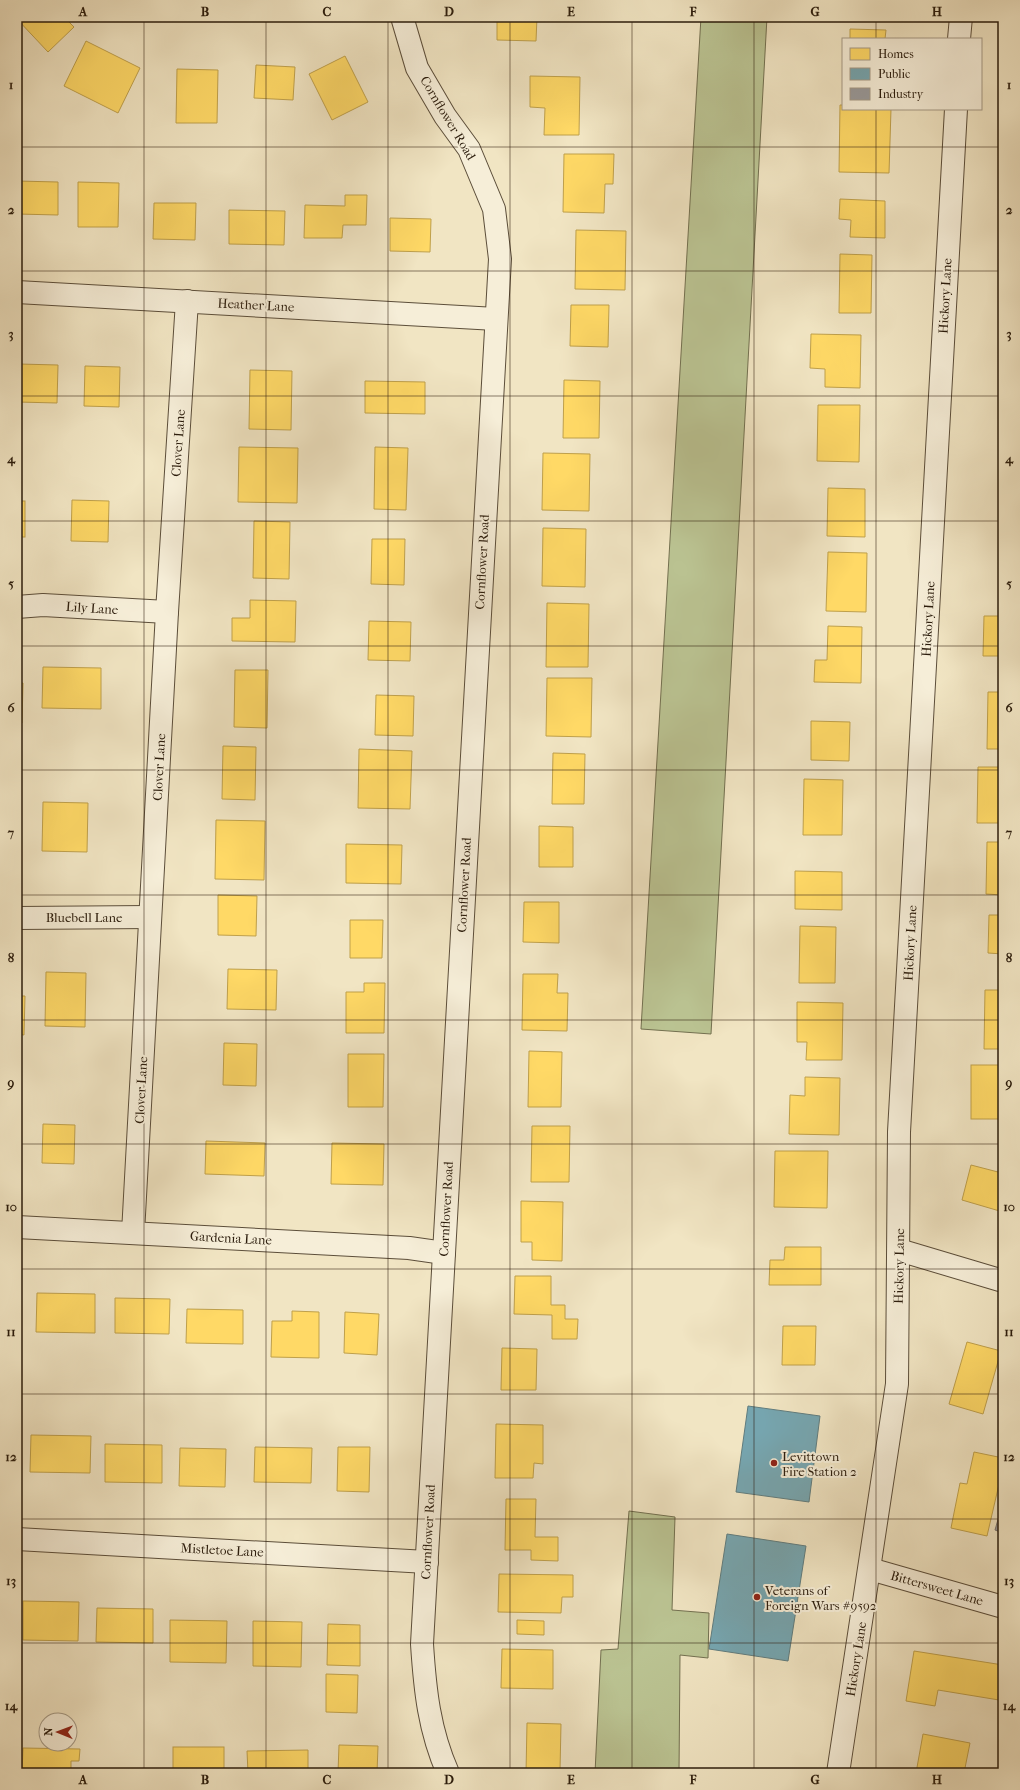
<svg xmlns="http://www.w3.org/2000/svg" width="1020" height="1790" font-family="'IM FELL French Canon',serif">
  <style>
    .green { fill: #bbc493; stroke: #737050 }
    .homes { fill: #ffd966; stroke: #bfa04b }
    .public { fill: #76a5af; stroke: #607c7e }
    .industry { fill: #999; stroke: #78746f }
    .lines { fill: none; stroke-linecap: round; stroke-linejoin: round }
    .minor-casing { stroke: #5c4e3a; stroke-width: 24 }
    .minor { stroke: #f6eed8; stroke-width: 22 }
    .grid { fill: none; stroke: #2b1c0c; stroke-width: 1; stroke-opacity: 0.55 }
    .poi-dot { fill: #8f2418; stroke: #f6eed8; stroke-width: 1.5 }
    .labels { text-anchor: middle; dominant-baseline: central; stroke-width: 4; stroke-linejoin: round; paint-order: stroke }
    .street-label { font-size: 13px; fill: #2b1c0c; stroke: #f6eed8 }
    .poi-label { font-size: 13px; fill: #2b1c0c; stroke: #f6eed8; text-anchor: start }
    .neatline { fill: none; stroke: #2b1c0c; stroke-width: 1.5 }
    .grid-label { font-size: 13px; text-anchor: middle; font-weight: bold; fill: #2b1c0c }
  </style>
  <rect width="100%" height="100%" fill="#f1e5c3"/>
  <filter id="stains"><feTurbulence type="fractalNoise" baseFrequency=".005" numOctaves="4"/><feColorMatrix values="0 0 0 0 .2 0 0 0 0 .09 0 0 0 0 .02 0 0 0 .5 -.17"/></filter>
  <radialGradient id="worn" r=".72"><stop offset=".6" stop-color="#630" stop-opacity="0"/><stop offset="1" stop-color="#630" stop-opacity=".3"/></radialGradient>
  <!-- green -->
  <g class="green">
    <polygon points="701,17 767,17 711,1034 641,1029"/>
    <polygon points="629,1511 675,1517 672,1610 709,1613 708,1658 680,1655 679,1773 595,1773 601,1650 618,1649"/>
  </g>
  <!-- homes -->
  <g class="homes">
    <polygon points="17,17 64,17 74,27 48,52 17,19"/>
    <polygon points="497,17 537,17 536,41 497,40"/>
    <polygon points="850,29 886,30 885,39 850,39"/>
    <polygon points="86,41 140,68 118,113 64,86"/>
    <polygon points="345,56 368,102 332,120 309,74"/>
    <polygon points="256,65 295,67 293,100 254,98"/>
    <polygon points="177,69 218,70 217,123 176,123"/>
    <polygon points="530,76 580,77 579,135 544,135 545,108 530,107"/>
    <polygon points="840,105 843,105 843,109 891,109 889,173 839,172"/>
    <polygon points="564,154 614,154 613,184 605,184 604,213 563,212"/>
    <polygon points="17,181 58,182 58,215 17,214"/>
    <polygon points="78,182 119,183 118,227 78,227"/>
    <polygon points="345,195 367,195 366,225 343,225 342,238 304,238 305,205 345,206"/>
    <polygon points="840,199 885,201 885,238 850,237 851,220 839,219"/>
    <polygon points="154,203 196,203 195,240 153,239"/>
    <polygon points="229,210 285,211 284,245 229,244"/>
    <polygon points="390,218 431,219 430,252 390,251"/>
    <polygon points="576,230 626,231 625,290 575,289"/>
    <polygon points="840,254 872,255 871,313 839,313"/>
    <polygon points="571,305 609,305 608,347 570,346"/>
    <polygon points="811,334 861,335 860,388 825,387 825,369 810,368"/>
    <polygon points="19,364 58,365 57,403 18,402"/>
    <polygon points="85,366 120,367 119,407 84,406"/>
    <polygon points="250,370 292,371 291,430 249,429"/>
    <polygon points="564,380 600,381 599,438 563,438"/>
    <polygon points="365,381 425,382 425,414 365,413"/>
    <polygon points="818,405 860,405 859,462 817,461"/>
    <polygon points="239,447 298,448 297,503 238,502"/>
    <polygon points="375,447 408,448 406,510 374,509"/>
    <polygon points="543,453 590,454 589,511 542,510"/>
    <polygon points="828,488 865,489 865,537 827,536"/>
    <polygon points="72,500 109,501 108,542 71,541"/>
    <rect x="17" y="501" width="8" height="36"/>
    <polygon points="254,521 290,522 289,579 253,578"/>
    <polygon points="543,528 586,529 585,587 542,586"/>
    <polygon points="372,539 405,539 404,585 371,584"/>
    <polygon points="828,552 867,553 866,612 826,611"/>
    <polygon points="250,600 296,601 295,642 232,641 232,618 250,618"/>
    <polygon points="547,603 589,604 588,667 546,667"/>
    <polygon points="984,616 1003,616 1003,656 983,656"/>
    <polygon points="369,621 411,622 410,661 368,660"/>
    <polygon points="828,626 862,627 861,683 814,682 815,660 827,660"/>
    <polygon points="43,667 101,668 101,709 42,708"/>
    <polygon points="235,670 268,670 267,728 234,727"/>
    <polygon points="547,678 592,678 591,737 546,736"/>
    <polygon points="17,683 23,683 22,723 17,723"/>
    <polygon points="988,692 1003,692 1003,749 987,749"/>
    <polygon points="376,695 414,696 413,736 375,735"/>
    <polygon points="811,721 850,722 849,761 811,760"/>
    <polygon points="223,746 256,747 255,800 222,799"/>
    <polygon points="359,749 412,751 410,809 358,808"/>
    <polygon points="553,753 585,754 584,804 552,804"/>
    <polygon points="978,767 1003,767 1003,823 977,823"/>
    <polygon points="804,779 843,780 842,835 803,835"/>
    <polygon points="43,802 88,803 87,852 42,851"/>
    <polygon points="216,820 265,821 264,880 215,879"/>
    <polygon points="539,826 573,827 573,867 539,867"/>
    <polygon points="987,842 1003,842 1003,895 986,894"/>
    <polygon points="346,844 402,845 401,884 346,883"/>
    <polygon points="795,871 842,872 842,910 795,909"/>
    <polygon points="218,895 257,896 256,936 218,935"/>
    <polygon points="524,902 559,902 559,943 523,942"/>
    <polygon points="989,915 1003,915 1003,954 988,953"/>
    <polygon points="350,920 383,920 382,958 350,958"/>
    <polygon points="800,926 836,927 835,983 799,983"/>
    <polygon points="228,969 277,970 276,1010 227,1009"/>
    <polygon points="46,972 86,973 85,1027 45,1026"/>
    <polygon points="523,974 558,974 557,993 568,993 567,1031 522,1030"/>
    <polygon points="364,983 385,983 384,1033 346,1033 346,992 364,992"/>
    <polygon points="985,990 1003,990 1003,1049 984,1049"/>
    <polygon points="17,996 25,996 24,1035 17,1034"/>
    <polygon points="797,1002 843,1003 842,1060 806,1060 807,1042 797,1042"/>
    <polygon points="224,1043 257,1044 256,1086 223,1085"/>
    <polygon points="529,1051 562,1052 561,1107 528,1107"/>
    <polygon points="348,1054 384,1054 383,1107 348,1107"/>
    <rect x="971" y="1065" width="32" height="54"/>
    <polygon points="805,1077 840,1078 839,1135 789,1134 790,1095 805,1096"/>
    <polygon points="17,1117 20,1117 19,1159 17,1159"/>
    <polygon points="43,1124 75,1125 74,1164 42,1163"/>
    <polygon points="532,1126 570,1126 569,1182 531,1182"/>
    <polygon points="206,1141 265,1143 264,1176 205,1174"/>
    <polygon points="332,1143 384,1144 383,1185 331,1184"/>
    <polygon points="775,1151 828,1151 827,1208 774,1207"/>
    <polygon points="1001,1162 1003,1162 1003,1212 962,1200 971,1165 998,1172"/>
    <polygon points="521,1201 563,1202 562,1261 532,1260 532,1242 521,1242"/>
    <polygon points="785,1247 821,1247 821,1285 769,1285 770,1260 784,1260"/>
    <polygon points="515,1276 551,1276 551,1305 565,1305 565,1319 578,1319 577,1339 552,1339 552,1315 514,1314"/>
    <polygon points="37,1293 95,1294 95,1333 36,1332"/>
    <rect x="17" y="1297" width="3" height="38"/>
    <polygon points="115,1298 170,1299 169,1334 115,1333"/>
    <polygon points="187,1309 243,1310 243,1344 186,1343"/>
    <polygon points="292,1311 319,1312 319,1358 271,1357 272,1321 292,1321"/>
    <polygon points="345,1312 379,1314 377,1355 344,1353"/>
    <polygon points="783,1326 816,1326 815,1365 782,1365"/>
    <polygon points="967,1342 1001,1351 983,1414 949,1404"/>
    <polygon points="502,1348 537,1349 536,1390 501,1390"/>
    <polygon points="496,1424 543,1425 543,1464 534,1463 533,1478 495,1478"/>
    <polygon points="31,1435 91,1436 90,1473 30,1472"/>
    <polygon points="105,1444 162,1445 162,1483 105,1482"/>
    <polygon points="255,1447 312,1448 311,1483 254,1482"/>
    <polygon points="338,1447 370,1447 369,1492 337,1491"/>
    <polygon points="180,1448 226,1449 225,1487 179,1486"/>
    <polygon points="974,1452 1003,1458 1003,1467 987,1536 951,1528 960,1483 967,1484"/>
    <polygon points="506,1499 536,1499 535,1537 558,1537 558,1561 531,1560 531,1550 505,1550"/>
    <polygon points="499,1574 573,1575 573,1597 562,1597 561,1613 498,1612"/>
    <polygon points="23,1601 79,1602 78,1641 23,1640"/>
    <polygon points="97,1608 153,1609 153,1643 96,1642"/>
    <polygon points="170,1620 227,1621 226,1663 170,1662"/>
    <polygon points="517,1620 544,1621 544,1635 517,1634"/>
    <polygon points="253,1621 302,1622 301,1667 253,1666"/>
    <polygon points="328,1624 360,1625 360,1666 327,1665"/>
    <polygon points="502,1649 553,1650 553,1689 501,1688"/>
    <polygon points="914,1651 1003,1665 999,1700 938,1690 935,1706 906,1701"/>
    <polygon points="326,1674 358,1675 357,1713 326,1712"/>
    <polygon points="527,1723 561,1724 560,1770 577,1770 577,1773 526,1773"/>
    <polygon points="923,1734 970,1743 964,1773 916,1773"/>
    <polygon points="339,1745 378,1746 377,1773 338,1773"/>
    <rect x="173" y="1747" width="51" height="26"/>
    <polygon points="23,1748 80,1749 79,1761 71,1761 71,1773 22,1773"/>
    <polygon points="308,1750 308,1773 248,1773 247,1751"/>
  </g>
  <!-- public -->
  <g class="public">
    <polygon points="748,1406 820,1416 809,1502 736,1492"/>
    <polygon points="727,1534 806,1546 788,1661 709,1649"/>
  </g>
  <!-- industry -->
  <polygon class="industry" points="1003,1502 1003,1533 995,1530"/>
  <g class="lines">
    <!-- minor casing -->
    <g class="minor-casing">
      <g id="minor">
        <path d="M402,17l15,51 28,48 24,33 25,60 6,50 -78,1385c3,46 7,86 26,129"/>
        <polyline points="959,39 961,17"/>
        <polyline points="17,292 496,319"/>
        <polyline points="17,607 43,605 167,612"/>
        <polyline points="17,918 150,917"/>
        <polyline points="17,1227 409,1248 444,1253"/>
        <polyline points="133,1233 167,612 187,301"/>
        <polyline points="899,1250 1003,1281"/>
        <polyline points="17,1539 427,1562"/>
        <polyline points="870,1569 1003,1607"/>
        <polyline points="838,1773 897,1384 899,1132 956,109"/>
      </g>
    </g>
    <!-- minor -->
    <use href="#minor" class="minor"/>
  </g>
  <!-- grid -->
  <path class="grid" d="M144,17v1756M266,17v1756M388,17v1756M510,17v1756M632,17v1756M754,17v1756M876,17v22M876,109v1664M17,147h986M17,271h986M17,396h986M17,521h986M17,646h986M17,770h986M17,895h986M17,1020h986M17,1144h986M17,1269h986M17,1394h986M17,1519h986M17,1643h986"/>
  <!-- markers -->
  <g class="poi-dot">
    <circle cx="774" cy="1463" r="4"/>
    <circle cx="757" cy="1597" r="4"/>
  </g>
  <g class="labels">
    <!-- street labels -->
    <g class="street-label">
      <text transform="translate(448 118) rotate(59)">Cornflower Road</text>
      <text transform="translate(945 296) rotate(-87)">Hickory Lane</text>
      <text transform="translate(256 305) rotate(3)">Heather Lane</text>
      <text transform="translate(178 443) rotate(-86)">Clover Lane</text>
      <text transform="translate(482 562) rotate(-87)">Cornflower Road</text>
      <text transform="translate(92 608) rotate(4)">Lily Lane</text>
      <text transform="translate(928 619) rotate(-87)">Hickory Lane</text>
      <text transform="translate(159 767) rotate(-87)">Clover Lane</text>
      <text transform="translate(464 885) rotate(-87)">Cornflower Road</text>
      <text x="84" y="917">Bluebell Lane</text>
      <text transform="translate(910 943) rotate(-87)">Hickory Lane</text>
      <text transform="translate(141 1090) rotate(-87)">Clover Lane</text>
      <text transform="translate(446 1209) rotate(-87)">Cornflower Road</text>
      <text transform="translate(231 1238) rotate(3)">Gardenia Lane</text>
      <text transform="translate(899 1266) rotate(-89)">Hickory Lane</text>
      <text transform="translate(428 1532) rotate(-87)">Cornflower Road</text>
      <text transform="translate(222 1550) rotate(3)">Mistletoe Lane</text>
      <text transform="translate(937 1588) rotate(16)">Bittersweet Lane</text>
      <text transform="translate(856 1659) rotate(-81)">Hickory Lane</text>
    </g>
    <!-- poi labels -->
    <g class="poi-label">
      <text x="782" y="1456">Levittown<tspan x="782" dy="15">Fire Station 2</tspan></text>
      <text x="765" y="1590">Veterans of<tspan x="765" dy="15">Foreign Wars #9592</tspan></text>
    </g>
  </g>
  <!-- margin -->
  <rect width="1020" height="1790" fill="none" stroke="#f1e5c3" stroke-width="44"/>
  <!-- legend -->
  <rect x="842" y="38" width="140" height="72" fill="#f6eed8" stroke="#a59a86"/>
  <rect x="850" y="48" width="20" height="12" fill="#ffd966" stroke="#a59a86"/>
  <text x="878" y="58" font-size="12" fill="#2b1c0c">Homes</text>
  <rect x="850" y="68" width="20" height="12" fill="#76a5af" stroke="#a59a86"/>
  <text x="878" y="78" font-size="12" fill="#2b1c0c">Public</text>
  <rect x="850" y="88" width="20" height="12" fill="#999999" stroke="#a59a86"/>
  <text x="878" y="98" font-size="12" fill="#2b1c0c">Industry</text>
  <!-- north arrow -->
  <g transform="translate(58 1732) rotate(271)"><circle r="19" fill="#f6eed8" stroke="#a59a86"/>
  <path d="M0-3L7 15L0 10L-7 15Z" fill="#8f2418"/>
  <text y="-6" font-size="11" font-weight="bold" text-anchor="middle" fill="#2b1c0c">N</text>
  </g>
  <rect x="22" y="22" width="976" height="1746" class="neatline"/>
  <g class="grid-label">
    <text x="83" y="16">A</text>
    <text x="205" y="16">B</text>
    <text x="327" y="16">C</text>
    <text x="449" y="16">D</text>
    <text x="571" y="16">E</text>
    <text x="693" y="16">F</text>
    <text x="815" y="16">G</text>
    <text x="937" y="16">H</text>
    <text x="11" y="89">1</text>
    <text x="1009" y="89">1</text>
    <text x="11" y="214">2</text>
    <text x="1009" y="214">2</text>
    <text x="11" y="338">3</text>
    <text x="1009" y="338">3</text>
    <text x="11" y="463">4</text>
    <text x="1009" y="463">4</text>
    <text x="11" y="588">5</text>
    <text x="1009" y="588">5</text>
    <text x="11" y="712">6</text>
    <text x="1009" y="712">6</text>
    <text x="11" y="837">7</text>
    <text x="1009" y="837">7</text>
    <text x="11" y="962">8</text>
    <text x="1009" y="962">8</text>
    <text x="11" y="1087">9</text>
    <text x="1009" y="1087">9</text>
    <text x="11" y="1211">10</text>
    <text x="1009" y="1211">10</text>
    <text x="11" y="1336">11</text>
    <text x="1009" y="1336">11</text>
    <text x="11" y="1461">12</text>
    <text x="1009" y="1461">12</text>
    <text x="11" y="1585">13</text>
    <text x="1009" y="1585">13</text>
    <text x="11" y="1710">14</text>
    <text x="1009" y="1710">14</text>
    <text x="83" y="1784">A</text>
    <text x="205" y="1784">B</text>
    <text x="327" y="1784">C</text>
    <text x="449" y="1784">D</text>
    <text x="571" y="1784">E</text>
    <text x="693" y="1784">F</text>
    <text x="815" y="1784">G</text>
    <text x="937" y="1784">H</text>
  </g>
  <rect width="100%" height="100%" filter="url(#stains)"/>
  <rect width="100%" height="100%" fill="url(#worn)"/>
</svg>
